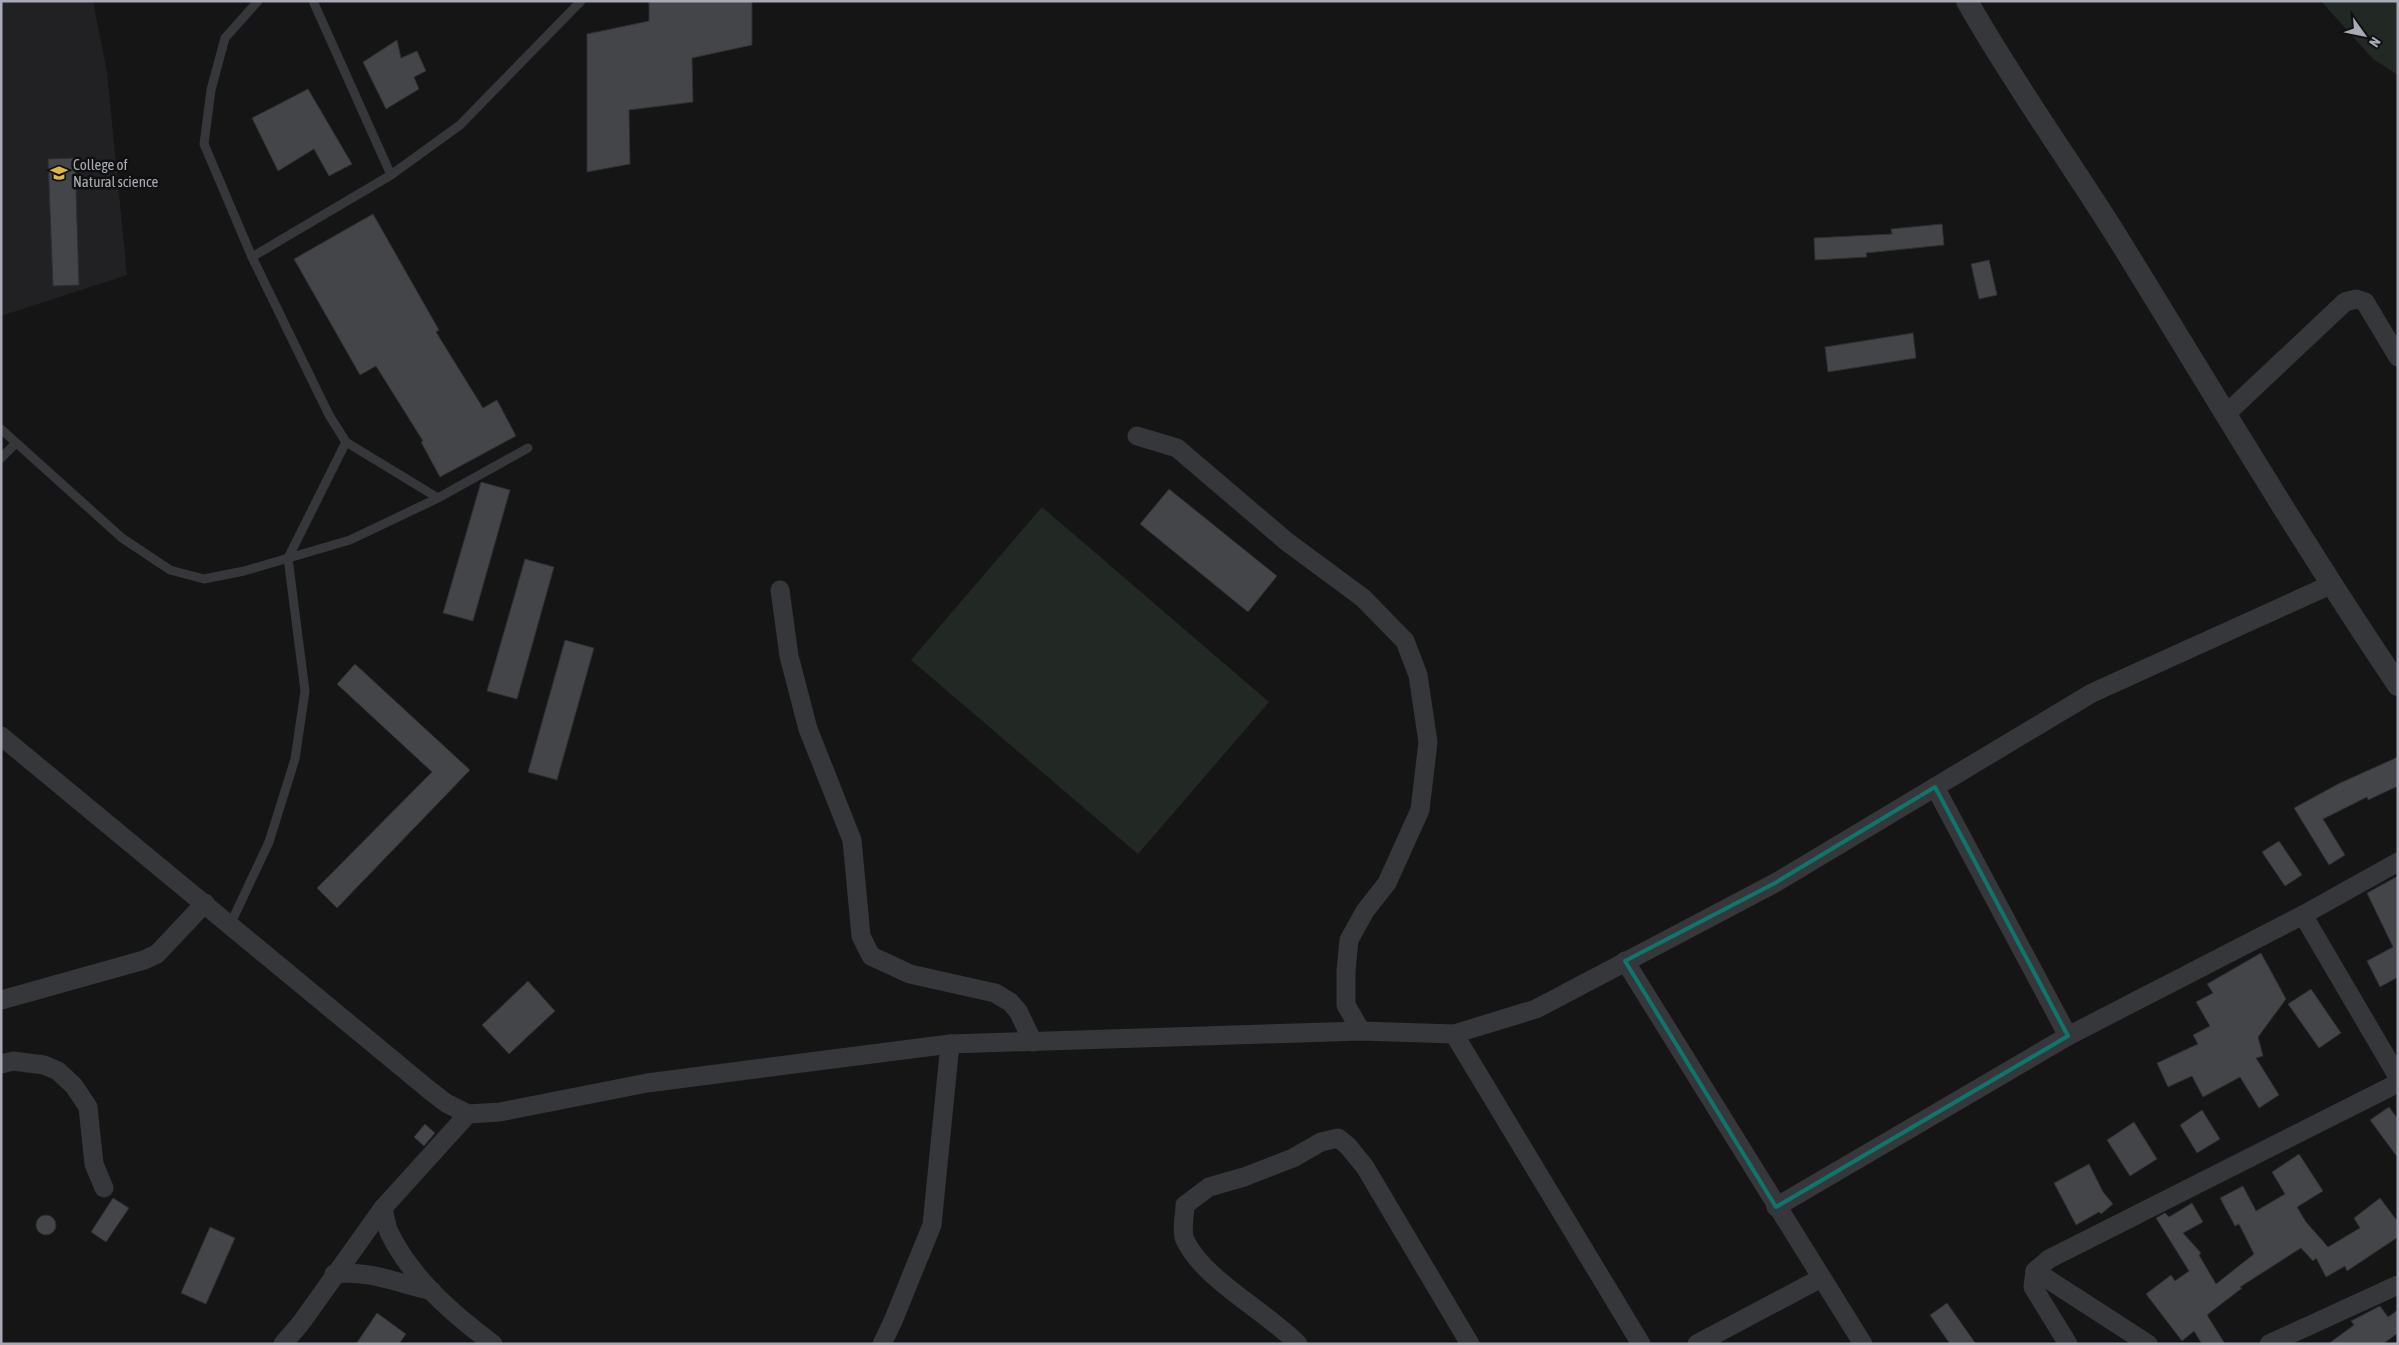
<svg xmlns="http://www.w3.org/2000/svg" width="2399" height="1345" font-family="'Asap Condensed',sans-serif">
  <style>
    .built { fill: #212123 }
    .green { fill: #222823 }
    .building { fill: #444549; stroke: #2f2f32 }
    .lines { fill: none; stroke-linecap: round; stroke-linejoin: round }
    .service { stroke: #36373b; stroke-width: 9 }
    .minor { stroke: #36373b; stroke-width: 19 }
    .tertiary { stroke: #36373b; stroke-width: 22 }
    .marked { fill: none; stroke: #0f766e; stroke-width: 4; stroke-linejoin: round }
    .labels { text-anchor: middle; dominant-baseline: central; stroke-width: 5; stroke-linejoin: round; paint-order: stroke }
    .poi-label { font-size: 15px; fill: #a8abb5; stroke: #101011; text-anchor: start }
  </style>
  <rect width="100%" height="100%" fill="#151516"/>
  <!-- built -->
  <polygon class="built" points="1,1 93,1 107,72 127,275 1,316"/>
  <!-- green -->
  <g class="green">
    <polygon points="2321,1 2398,1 2398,75 2373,59"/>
    <polygon points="1042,507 1269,702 1138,854 911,660"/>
  </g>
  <!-- building -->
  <g class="building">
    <polygon points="649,1 752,1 752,45 692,58 693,102 629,110 630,164 587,172 587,34 649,21"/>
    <polygon points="397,40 401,58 417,51 426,71 414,77 419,89 386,109 363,62"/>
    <polygon points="308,89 352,164 329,176 314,149 278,171 252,118"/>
    <polygon points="75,158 79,285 53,286 48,159"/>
    <polygon points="373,214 439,330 436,332 483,408 497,400 516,436 440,477 421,442 423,441 376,366 360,375 294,259"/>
    <polygon points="1942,224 1944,245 1866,253 1867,257 1815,260 1814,238 1892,234 1891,229"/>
    <polygon points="1989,260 1997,295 1979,299 1971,264"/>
    <polygon points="1913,333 1916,358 1828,372 1825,347"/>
    <polygon points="481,482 510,490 473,621 443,613"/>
    <polygon points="1169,489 1277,576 1248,612 1140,524"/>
    <polygon points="525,559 554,567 517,699 487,691"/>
    <polygon points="565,640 594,648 557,780 528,772"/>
    <polygon points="355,664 470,770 337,908 317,888 432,772 337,684"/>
    <polygon points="2398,757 2398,786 2368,800 2367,797 2323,819 2345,855 2329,865 2294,808 2340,783"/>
    <polygon points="2279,841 2302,875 2285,886 2262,852"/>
    <polygon points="2398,876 2398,977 2380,987 2367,961 2393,947 2367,893"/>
    <polygon points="2261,953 2286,999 2258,1037 2263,1056 2256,1058 2279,1095 2259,1108 2240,1077 2203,1097 2192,1076 2168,1087 2157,1063 2198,1044 2193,1035 2210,1026 2196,1002 2213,993 2207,984"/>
    <polygon points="528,981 555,1011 509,1054 482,1025"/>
    <polygon points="2311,989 2341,1033 2319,1048 2288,1004"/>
    <polygon points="2389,1107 2398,1119 2398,1158 2370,1120"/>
    <polygon points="2202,1110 2220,1139 2197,1153 2180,1125"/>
    <polygon points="2134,1122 2157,1159 2130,1176 2107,1140"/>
    <polygon points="425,1124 435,1133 424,1146 414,1137"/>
    <polygon points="2299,1154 2323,1191 2297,1207 2306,1222 2328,1247 2360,1228 2354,1218 2380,1198 2398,1222 2398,1237 2347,1271 2345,1266 2326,1277 2316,1258 2313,1261 2301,1248 2240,1287 2242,1288 2207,1315 2225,1344 2202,1344 2194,1331 2182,1341 2146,1294 2171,1275 2175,1281 2189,1271 2156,1218 2165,1213 2169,1217 2192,1203 2203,1222 2183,1233 2201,1253 2199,1255 2216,1284 2254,1254 2239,1224 2235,1226 2220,1198 2243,1186 2256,1211 2285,1194 2272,1172"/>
    <polygon points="2089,1164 2103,1192 2113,1204 2101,1214 2099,1212 2076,1225 2054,1183"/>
    <polygon points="113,1198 129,1208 106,1242 91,1232"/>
    <circle cx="46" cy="1225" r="10"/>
    <polygon points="210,1227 235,1238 206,1304 181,1293"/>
    <polygon points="1947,1303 1976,1344 1950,1344 1930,1315"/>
    <polygon points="2380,1306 2388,1317 2398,1310 2398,1333 2383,1344 2328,1344 2354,1325 2351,1321"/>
    <polygon points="377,1313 406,1334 399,1344 356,1344"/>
  </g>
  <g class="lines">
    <!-- service -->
    <g class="service">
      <polyline points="258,1 225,38 211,90 204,144 252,257 329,415 346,442 438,498"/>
      <polyline points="313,1 391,175"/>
      <polyline points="252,257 391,175 460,125 581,1"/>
      <polyline points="1,429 122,538 170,570 204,579 244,571 350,540 438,498 528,448"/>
      <polyline points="1,458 16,443"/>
      <polyline points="230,925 269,842 295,759 305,691 288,558 346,442"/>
    </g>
    <!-- minor -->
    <g class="minor">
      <polyline points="2226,414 2345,302 2356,299 2365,302 2398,357"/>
      <polyline points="1137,436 1177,448 1286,541 1363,598 1405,641 1418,675 1428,742 1420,810 1387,883 1365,911 1349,940 1346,971 1346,1005 1361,1031"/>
      <polyline points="780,590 789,656 808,729 852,840 861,936 871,956 910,974 995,993 1010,1002 1018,1011 1033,1042"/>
      <polyline points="1,736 428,1089 446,1103 468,1114 500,1112 647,1083 950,1044 1361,1031 1454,1034 1536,1009 1775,883 2092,693 2330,585"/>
      <polyline points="1935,787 2068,1036"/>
      <polyline points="2303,915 2398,1077"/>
      <polyline points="1625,961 1863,1344"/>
      <polyline points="1,1000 144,960 157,954 205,903"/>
      <polyline points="1454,1034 1641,1344"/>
      <polyline points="1,1064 13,1061 44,1065 58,1071 74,1086 88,1107 94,1164 104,1188"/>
      <polyline points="1776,1207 2068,1036 2303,915 2398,862"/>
      <path d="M383,1208c2,8 3,19 7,26 22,45 64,81 103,110"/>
      <polyline points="2035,1271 2148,1344"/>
      <path d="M334,1274c37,-4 62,9 98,17"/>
      <polyline points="283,1344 301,1323 383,1208 468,1114"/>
      <polyline points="882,1344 893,1321 932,1225 950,1044"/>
      <path d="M1298,1344c-32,-33 -94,-64 -113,-104 -4,-9 0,-26 0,-35l24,-18 35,-10 49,-19 28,-16 17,-4 10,8 17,21 105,177"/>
      <polyline points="1697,1344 1821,1278"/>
      <polyline points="2068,1344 2033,1287 2035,1271 2049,1259 2398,1083"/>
      <polyline points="2269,1344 2398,1285"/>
    </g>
    <!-- tertiary -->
    <path class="tertiary" d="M1967,1c48,85 106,164 157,247 90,146 178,295 274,437"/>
  </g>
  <!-- marked area -->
  <path class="marked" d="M1935,787l133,249 -292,171 -151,-246 150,-78z"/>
  <!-- icons -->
  <defs>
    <g id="university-bare" transform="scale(1.35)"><path d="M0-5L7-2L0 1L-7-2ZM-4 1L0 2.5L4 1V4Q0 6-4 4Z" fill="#dcb648" stroke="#101011" stroke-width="2.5" paint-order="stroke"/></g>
  </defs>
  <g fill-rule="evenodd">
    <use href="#university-bare" x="59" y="173"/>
  </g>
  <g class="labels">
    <!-- poi labels -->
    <g class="poi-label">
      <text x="73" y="164">College of<tspan x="73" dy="17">Natural science</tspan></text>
    </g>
  </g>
  <!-- border -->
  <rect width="2399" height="1345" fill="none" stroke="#a8abb5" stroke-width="5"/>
  <!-- north arrow -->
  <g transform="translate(2364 35) rotate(123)" stroke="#101011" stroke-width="4" paint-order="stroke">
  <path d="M0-4L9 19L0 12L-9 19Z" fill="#a8abb5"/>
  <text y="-8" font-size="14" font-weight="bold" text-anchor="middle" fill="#a8abb5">N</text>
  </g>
</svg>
